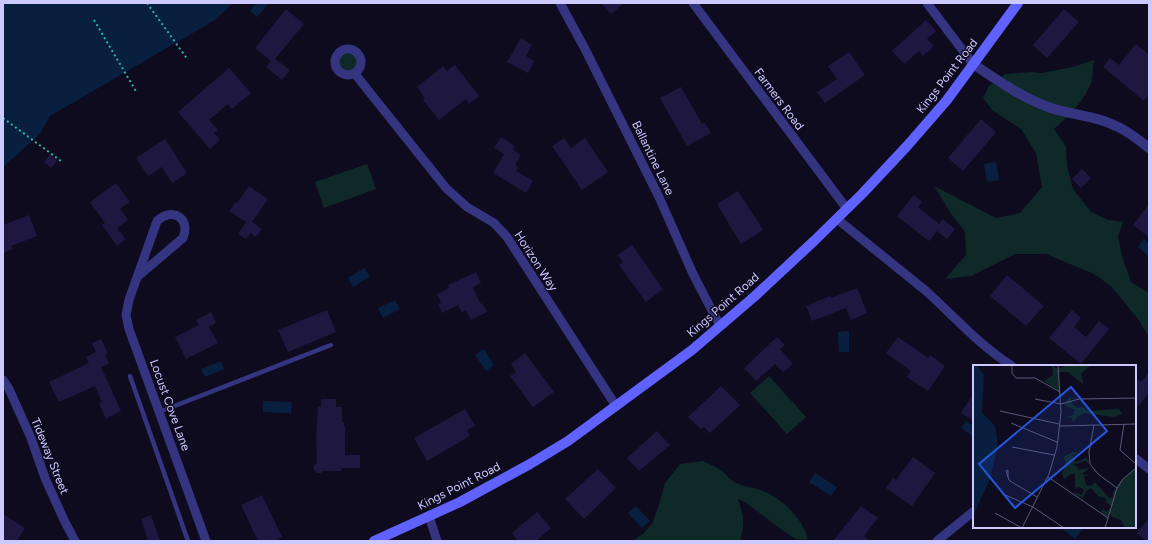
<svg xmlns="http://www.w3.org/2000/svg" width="1152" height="544" font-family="Figtree,sans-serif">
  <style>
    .green { fill: #0e2927 }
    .water { fill: #091f40 }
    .building { fill: #1e1740 }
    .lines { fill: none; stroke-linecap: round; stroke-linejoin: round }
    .path { stroke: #28b4a7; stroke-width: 2; stroke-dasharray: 2 3; stroke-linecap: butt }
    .service { stroke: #343480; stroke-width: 4.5 }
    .minor { stroke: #343480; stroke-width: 9 }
    .tertiary { stroke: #343480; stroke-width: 10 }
    .secondary { stroke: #6062ff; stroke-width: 10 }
    .labels { text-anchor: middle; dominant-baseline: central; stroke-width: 3; stroke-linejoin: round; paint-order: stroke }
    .street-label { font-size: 12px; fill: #cdc9ff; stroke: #0e0b1f }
    .inset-road { fill: none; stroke: #5a5779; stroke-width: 1 }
    .view { fill: #2654da; fill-opacity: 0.15; stroke: #2654da; stroke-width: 2 }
    .inset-edge { fill: none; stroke: #cdc9ff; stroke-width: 2 }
  </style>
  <rect width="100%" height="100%" fill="#0e0b1f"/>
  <!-- green -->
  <g class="green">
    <circle cx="348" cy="62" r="10"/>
    <path d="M1094,60c-1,6 -1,13 -2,19 -4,18 -24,38 -38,50l12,18 1,19 6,23 18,23 17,8 15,2 -5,14 4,20 9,26 18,11v44l-11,-18 -27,-33 -17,-12 -48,-20h-31l-44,22 -26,3 21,-24 -1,-23 -13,-17 -18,-29 62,32 24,-5 22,-26 -6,-34 -15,-24 -28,-18 -10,-13 6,-12 16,-12 26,-2 11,1 30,-6z"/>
    <polygon points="367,164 376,189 324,208 315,182"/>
    <polygon points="769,376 806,417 787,434 750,393"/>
    <path d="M703,461c6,3 14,6 19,10 5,4 8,9 14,12 9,4 18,4 27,8 19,7 40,28 45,48l-7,1 -5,-1 -10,-6 -41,-31 -7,-3 5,17v13l-3,12h-107l11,-8 9,-11 7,-21 5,-18 15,-19z"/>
  </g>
  <!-- water -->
  <g class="water">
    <polygon points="3,3 233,3 215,20 50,116 40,134 3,167"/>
    <polygon points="256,3 269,3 257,17 250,11"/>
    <polygon points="996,162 999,180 987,182 984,164"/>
    <polygon points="1144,239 1149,243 1149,257 1138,247"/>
    <polygon points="364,268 370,276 353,287 348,278"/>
    <polygon points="395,300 400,309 383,318 378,308"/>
    <polygon points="849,331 849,352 839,352 838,332"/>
    <polygon points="484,349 494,365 486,371 475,355"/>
    <polygon points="221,361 224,369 205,377 201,369"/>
    <polygon points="263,401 292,402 291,413 263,412"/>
    <polygon points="966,421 974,426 974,437 961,428"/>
    <polygon points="815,473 837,487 831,496 809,482"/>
    <polygon points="636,506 650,521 642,528 628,513"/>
    <polygon points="1060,527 1081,527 1083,528 1075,539"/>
  </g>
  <!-- building -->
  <g class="building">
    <polygon points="601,3 624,3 611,14"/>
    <polygon points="286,9 304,24 275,59 290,70 282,80 266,67 271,61 255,48"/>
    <polygon points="1064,9 1079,22 1047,58 1033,45"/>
    <polygon points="926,20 936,31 927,39 934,46 923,56 919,51 904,64 892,51"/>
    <polygon points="521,38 532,45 526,56 534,61 528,73 507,62"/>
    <polygon points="1136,44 1149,55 1149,94 1144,101 1103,67 1110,58 1119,65"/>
    <polygon points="849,52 865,75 825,103 817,92 837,79 828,66"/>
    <polygon points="455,65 479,96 469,104 466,99 439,120 423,100 425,98 417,87 443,66 447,71"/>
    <polygon points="229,68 251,93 232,109 228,104 209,120 218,130 214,133 220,140 210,149 178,112"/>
    <polygon points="681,87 702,124 705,123 711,133 687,146 660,98"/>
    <polygon points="981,119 996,132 963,171 948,158"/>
    <polygon points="501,137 515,146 513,150 521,155 515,165 518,167 516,171 533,181 526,193 493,173 504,154 494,148"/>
    <polygon points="564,138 571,148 585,138 608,172 582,190 552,146"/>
    <polygon points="165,139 187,173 172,183 162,167 148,176 136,158"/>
    <polygon points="50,154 57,161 51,168 44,162"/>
    <polygon points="1082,169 1091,178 1081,188 1072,179"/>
    <polygon points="116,183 130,202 120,209 128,220 117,228 126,239 117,246 102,225 105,223 90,202"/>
    <polygon points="249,186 268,199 252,222 262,229 256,237 251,233 246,239 238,234 246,222 229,211 236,202 237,203"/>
    <polygon points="738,191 763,230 741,244 717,204"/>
    <polygon points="914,195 922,202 918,207 939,224 943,219 955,229 947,239 937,231 929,241 897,216"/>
    <polygon points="1149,204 1149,237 1133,225"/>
    <polygon points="29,215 37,236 11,246 13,249 3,253 3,225"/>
    <polygon points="632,245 663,289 646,302 619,265 623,262 618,255"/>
    <polygon points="476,272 481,283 473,287 480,303 483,304 487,312 471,320 466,310 462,312 458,305 442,313 438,304 441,303 437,294 449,288 448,285"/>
    <polygon points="1007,275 1044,306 1026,326 990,296"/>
    <polygon points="857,288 867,313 851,320 846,308 812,321 806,306 830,296 831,298"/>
    <polygon points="327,310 336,332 288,352 278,330"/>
    <polygon points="1072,310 1081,318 1074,327 1086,337 1099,321 1109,329 1081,364 1049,338"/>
    <polygon points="211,312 216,323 209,327 218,343 186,359 175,337 199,325 196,320"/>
    <polygon points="777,337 785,345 780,349 793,364 783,372 775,364 756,381 744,368"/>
    <polygon points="898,337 928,358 930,355 945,366 928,391 907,377 911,371 886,353"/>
    <polygon points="101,339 108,354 105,355 109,363 101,367 121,411 106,419 99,403 102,402 95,386 59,402 49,382 89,363 86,357 96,352 92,343"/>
    <polygon points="525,353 554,392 533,407 510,376 516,372 511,364"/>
    <polygon points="1149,372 1149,393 1135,410 1135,378 1141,382"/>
    <polygon points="721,386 740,405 710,433 704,427 701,429 688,417"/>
    <polygon points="974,393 974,421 961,413"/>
    <polygon points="321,399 336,399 336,407 342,407 342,422 344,422 344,426 345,426 345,455 360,455 360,468 341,468 341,471 323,471 321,473 317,473 314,470 314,465 317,463 316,438 318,407 321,407"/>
    <polygon points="465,409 475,426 467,430 470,436 427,461 414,438"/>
    <polygon points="657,431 670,445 639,471 627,458"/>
    <polygon points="913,457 935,473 912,506 886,488 893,478 896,480"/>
    <polygon points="598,469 616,488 584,519 565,499"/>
    <polygon points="262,495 282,537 274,541 258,541 241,505"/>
    <polygon points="861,506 878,518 864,536 870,541 833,541"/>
    <polygon points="537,512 551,528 536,541 518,541 512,533"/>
    <polygon points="3,514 25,528 17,541 3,541"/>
    <polygon points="151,515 160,541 148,541 141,519"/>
    <polygon points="1149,518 1149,541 1146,541 1137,533"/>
  </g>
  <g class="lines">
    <!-- path -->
    <g class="path">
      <polyline points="147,3 188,60"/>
      <polyline points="94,20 137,93"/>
      <polyline points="3,118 61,161"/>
    </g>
    <!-- service -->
    <g class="service">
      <polyline points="130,376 188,541"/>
      <polyline points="159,412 331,345"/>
    </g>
    <!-- minor -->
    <g class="minor">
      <polyline points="560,3 585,49 659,197 693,274 720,326"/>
      <polyline points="693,3 847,209"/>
      <polyline points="927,3 973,64"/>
      <circle cx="348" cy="62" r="13"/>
      <polyline points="355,74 446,188 467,207 494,223 507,237 616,406"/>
      <path d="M837,219l89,72c29,26 53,54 86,75"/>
      <path d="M137,277l46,-39c8,-19 -10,-32 -26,-17l-28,79 -3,15 3,14 77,212"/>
      <polyline points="3,380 9,389 31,438 45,478 64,520 75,541"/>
      <polyline points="1135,458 1149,469"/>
      <polyline points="429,516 437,541"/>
      <polyline points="937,541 974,511"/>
    </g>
    <!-- tertiary -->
    <path class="tertiary" d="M973,64c25,17 51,35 81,45 19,6 43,7 62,17 12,5 23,14 33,22"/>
    <!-- secondary -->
    <polyline class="secondary" points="374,541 460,502 530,464 568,441 692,350 755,296 814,241 862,194 907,146 947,100 1018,3"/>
  </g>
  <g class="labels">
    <!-- street labels -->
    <g class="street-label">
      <text transform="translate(947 76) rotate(-52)">Kings Point Road</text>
      <text transform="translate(779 99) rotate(53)">Farmers Road</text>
      <text transform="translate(653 158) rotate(64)">Ballantine Lane</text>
      <text transform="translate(536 261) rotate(57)">Horizon Way</text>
      <text transform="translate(723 305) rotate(-41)">Kings Point Road</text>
      <text transform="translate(170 405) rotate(70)">Locust Cove Lane</text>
      <text transform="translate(50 456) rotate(68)">Tideway Street</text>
      <text transform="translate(459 486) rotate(-27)">Kings Point Road</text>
    </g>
  </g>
  <!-- overview -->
  <g transform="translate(973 365)">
    <rect width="163" height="163" fill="#0e0b1f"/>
    <path d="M95,0h23l-10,9 3,11 -16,-13h-9v19l-15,-10 9,-6 -1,-9 6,3zM97,31l2,8 5,4 6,-1 5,4 31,-2 3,5 -8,3 -29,-4 -8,4 -4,6 -1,-5 -6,-1 7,-2 2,-5 -11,-5zM101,87l5,1 -7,2 3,7 11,-4 3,3 -1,3 -2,-3 -14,4 5,1 1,4 11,-2 -7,6 7,2h-5l2,9 5,1 4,-4 14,16 4,-1v-5l7,-10 16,-14v60h-11l-4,-8 -9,-3 -2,-4 -3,4 -6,-4 2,-5 3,4 6,-5 -6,-5v-4l-7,-1 -8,-9 -5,3 -3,7 -7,-3 -2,-3 8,3 2,-6 -6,-2 -3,2v-15h-4l-7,5 -2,-5 4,-10 -2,-8z" fill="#0e2927"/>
    <path d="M3,0l8,10 -2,38 13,13 3,19 -8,34 -17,37v-148z" fill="#091f40"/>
    <path class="inset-road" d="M39,0v8l4,5h19l25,14M62,34l26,5 18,-5 57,-1M27,46l59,13M38,58l46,19M151,59l-4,26 16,14M121,60l-5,27 1,12 8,10 19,14M87,61l76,-2M39,82l42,8M35,112v-7l-2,1 3,9 1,1 27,16M75,112l60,41M30,129l30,13 31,21M22,148l27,15M49,163l27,-54 8,-27 4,-35 -3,-47M132,163l12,-40 6,-9 13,-11"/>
    <path class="view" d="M98,22l36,44 -92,77 -36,-44z"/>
    <rect width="163" height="163" class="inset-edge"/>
  </g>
  <!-- border -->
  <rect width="1152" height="544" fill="none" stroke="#cdc9ff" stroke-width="8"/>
</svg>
